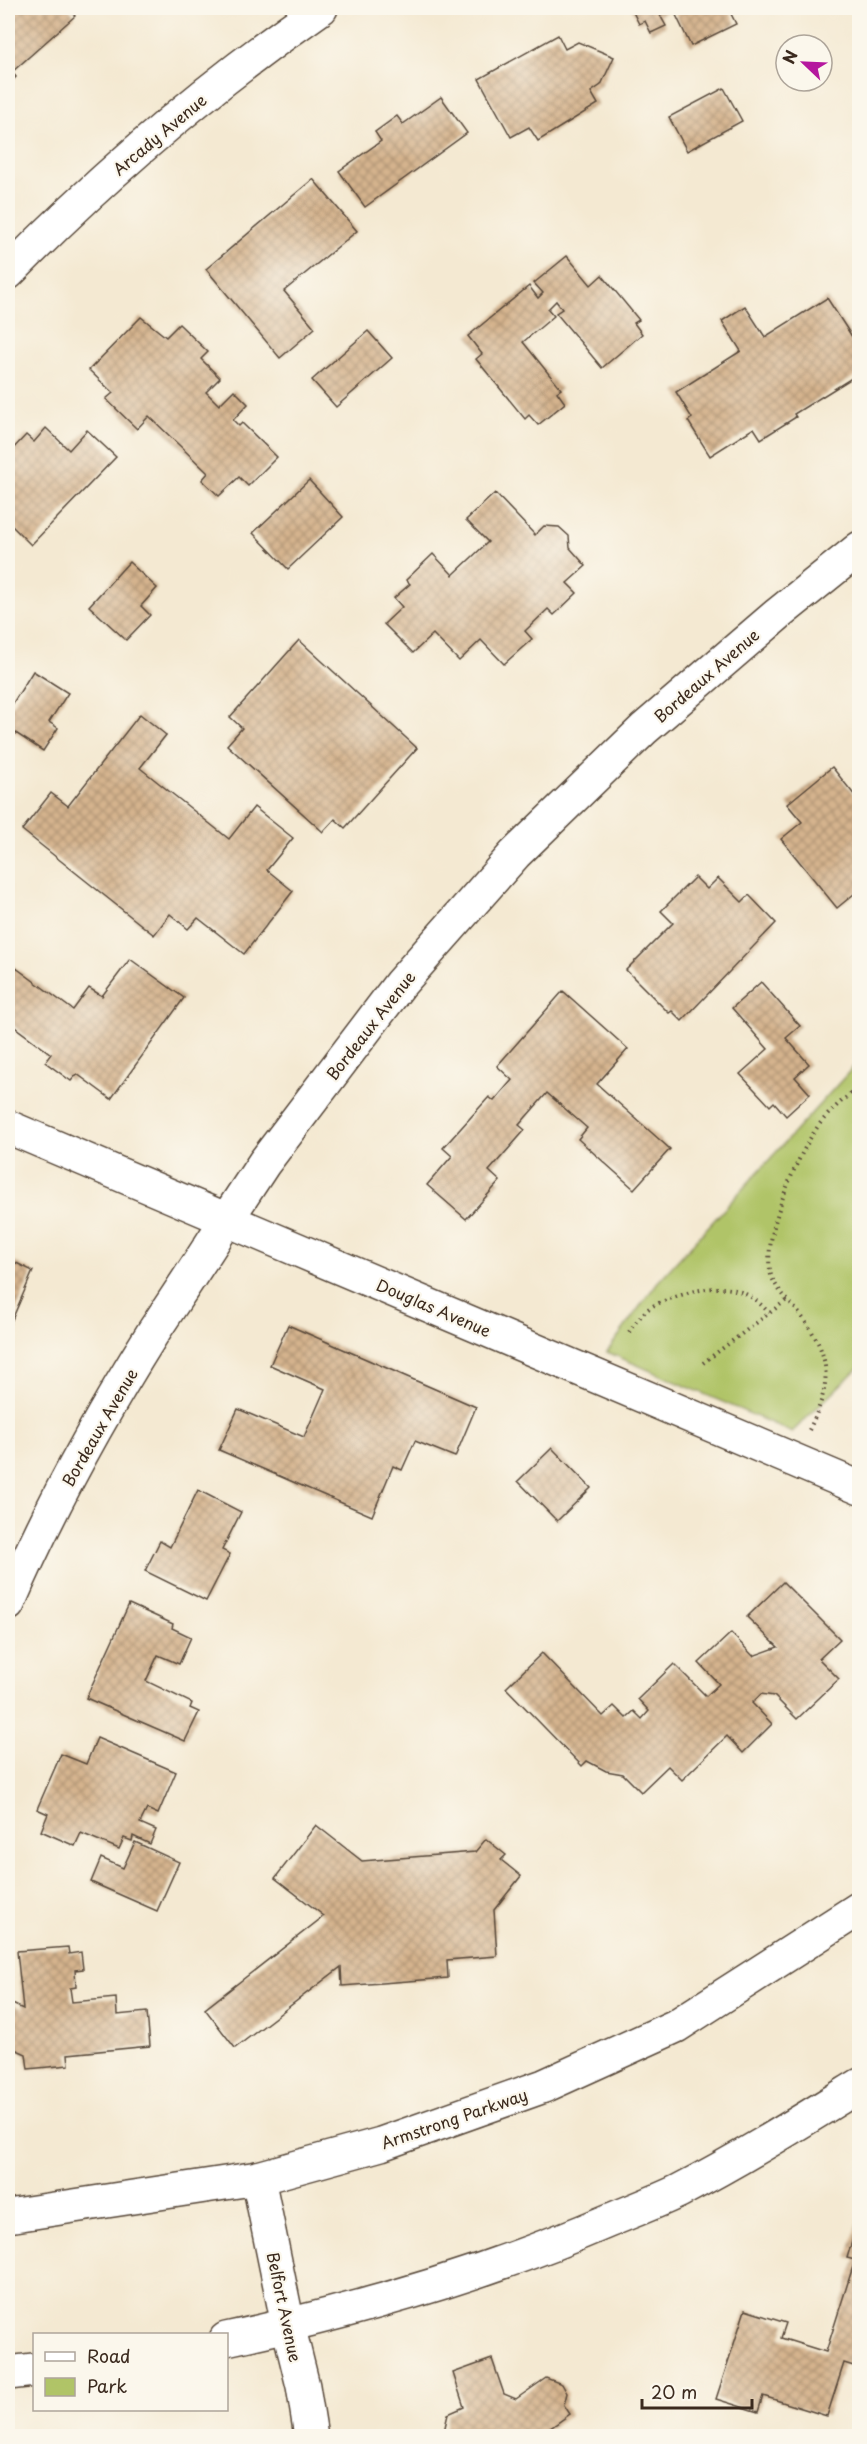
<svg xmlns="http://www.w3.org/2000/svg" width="867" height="2444" font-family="'Playpen Sans',sans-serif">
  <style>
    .green { fill: #b0c467; stroke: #767742; stroke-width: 1.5 }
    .building { fill: url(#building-cross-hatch) }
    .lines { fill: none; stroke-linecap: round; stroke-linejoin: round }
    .minor-casing { stroke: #574739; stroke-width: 36 }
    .tertiary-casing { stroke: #574739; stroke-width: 36 }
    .path { stroke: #574739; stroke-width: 4; stroke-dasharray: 1.5 4.5; stroke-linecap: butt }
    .minor { stroke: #fff; stroke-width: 33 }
    .tertiary { stroke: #fff; stroke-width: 33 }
    .labels { text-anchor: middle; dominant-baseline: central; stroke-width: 4.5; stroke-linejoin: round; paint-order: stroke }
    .street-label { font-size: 16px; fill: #3b2a1e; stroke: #fbf7ec }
  </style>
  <defs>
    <pattern id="building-cross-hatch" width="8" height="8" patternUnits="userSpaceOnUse" patternTransform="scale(1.5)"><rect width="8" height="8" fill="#d5b48e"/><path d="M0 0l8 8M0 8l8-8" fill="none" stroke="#ae9373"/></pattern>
  </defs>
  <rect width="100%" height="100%" fill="#fbf7ec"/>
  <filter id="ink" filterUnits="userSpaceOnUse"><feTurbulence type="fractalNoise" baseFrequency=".0167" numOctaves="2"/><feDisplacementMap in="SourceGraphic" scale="12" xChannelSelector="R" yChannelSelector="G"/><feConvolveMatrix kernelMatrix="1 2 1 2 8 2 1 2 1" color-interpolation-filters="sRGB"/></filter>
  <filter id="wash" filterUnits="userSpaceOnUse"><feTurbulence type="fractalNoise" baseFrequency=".008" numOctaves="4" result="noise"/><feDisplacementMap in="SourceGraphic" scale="24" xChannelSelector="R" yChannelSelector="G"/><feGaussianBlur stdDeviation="1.35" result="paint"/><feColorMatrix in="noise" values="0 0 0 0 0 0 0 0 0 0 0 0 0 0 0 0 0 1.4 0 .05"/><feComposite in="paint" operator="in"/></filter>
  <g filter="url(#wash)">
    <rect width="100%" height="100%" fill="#f4e9d2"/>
    <!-- green -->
    <polygon class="green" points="859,1061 859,1367 792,1432 607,1352 657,1283"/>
    <g id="blocks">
      <!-- building -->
      <g class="building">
        <polygon points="8,8 68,8 75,16 12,72 16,77 8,85"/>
        <polygon points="631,8 728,8 736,24 691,46 673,9 660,15 666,26 651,33 645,21 639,24"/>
        <polygon points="558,35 565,49 578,42 614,57 601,85 591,92 598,104 538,141 529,127 511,137 479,79"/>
        <polygon points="724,88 742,121 687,151 669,117"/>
        <polygon points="441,97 467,133 365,207 339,171 381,141 375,132 397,116 403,124"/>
        <polygon points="313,179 357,231 284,291 315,328 280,358 206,269"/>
        <polygon points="567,256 591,285 602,275 639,320 634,323 642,334 602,368 556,313 562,309 556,301 548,309 554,316 523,342 561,389 557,392 565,403 538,425 529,415 525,419 476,359 482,354 468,336 529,286 538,298 543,293 534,283"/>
        <polygon points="827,298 860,349 860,373 794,414 796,417 761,439 754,428 710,456 688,421 692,418 676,392 741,351 722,321 745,306 765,337"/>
        <polygon points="141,317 166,337 179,324 208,352 201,359 220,378 206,392 219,405 234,390 248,404 233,420 239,426 242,423 277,457 248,486 239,477 219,496 202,480 208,473 149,416 137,429 106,399 113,393 89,370"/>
        <polygon points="368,331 392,358 336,407 312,380"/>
        <polygon points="46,428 69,450 87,430 116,457 31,545 8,522 8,454 26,435 34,442"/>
        <polygon points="309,480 343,517 288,569 253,533"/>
        <polygon points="495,493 535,535 544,526 559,527 569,536 570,548 586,566 567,583 577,593 554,615 548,609 525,631 532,639 504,664 481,640 459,661 433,634 413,653 384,624 402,607 394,598 410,584 406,580 433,554 453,575 488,542 466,520"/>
        <polygon points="129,562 157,588 141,606 150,615 126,640 89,606"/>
        <polygon points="299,640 417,748 345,828 335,819 323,832 227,745 242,728 230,717"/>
        <polygon points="33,671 68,693 49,722 58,728 43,751 8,728 8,711"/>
        <polygon points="140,714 166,735 140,768 229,839 254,807 293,838 267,870 293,891 244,954 198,918 188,929 170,914 154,935 22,830 51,793 68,806"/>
        <polygon points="832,767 860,802 860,889 837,908 781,839 802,822 787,804"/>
        <polygon points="695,877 707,889 718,878 742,902 749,895 776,923 682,1021 672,1011 669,1013 626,970 673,923 661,911"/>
        <polygon points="130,959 184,998 111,1099 77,1074 71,1081 45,1062 51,1054 8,1022 8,962 73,1010 89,988 102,996"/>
        <polygon points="761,982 800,1026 786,1038 809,1064 795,1077 810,1094 786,1116 774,1102 770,1106 740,1074 768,1049 732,1008"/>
        <polygon points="563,991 628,1049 597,1084 670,1149 634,1189 578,1139 587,1128 547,1093 519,1125 525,1130 489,1171 500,1181 466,1219 427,1185 452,1156 443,1148 489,1097 494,1101 512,1080 497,1066"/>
        <polygon points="8,1259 33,1271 8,1329"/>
        <polygon points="288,1325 476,1407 455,1457 415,1441 402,1470 393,1466 372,1516 219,1450 238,1409 304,1437 325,1389 270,1365"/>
        <polygon points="552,1448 591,1488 557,1521 518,1481"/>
        <polygon points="198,1490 241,1512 222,1550 230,1554 206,1601 145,1571 160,1541 170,1547"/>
        <polygon points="783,1582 840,1639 819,1659 839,1679 797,1719 774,1696 761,1694 752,1703 772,1724 743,1753 727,1736 682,1780 668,1766 641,1792 623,1774 606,1771 587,1761 582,1766 506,1688 542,1653 603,1716 614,1706 626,1718 634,1711 642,1719 649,1711 638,1699 674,1664 706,1696 719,1684 699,1663 731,1633 753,1656 778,1647 747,1617"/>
        <polygon points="129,1604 173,1624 172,1628 191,1637 179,1664 158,1655 146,1681 192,1703 190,1708 199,1712 185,1741 86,1698"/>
        <polygon points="97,1738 176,1772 158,1814 147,1809 140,1823 156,1830 150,1844 133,1836 132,1841 124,1838 119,1849 81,1833 75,1846 41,1831 48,1814 37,1809 61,1754 86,1764"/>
        <polygon points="316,1825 362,1861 475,1852 486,1839 506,1855 501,1860 521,1876 494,1910 497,1956 447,1960 448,1978 342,1986 341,1967 235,2048 205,2009 324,1916 275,1878"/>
        <polygon points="135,1842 179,1862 157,1911 91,1882 101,1858 123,1868"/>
        <polygon points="68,1947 69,1954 81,1952 83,1969 75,1970 76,1987 70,1988 72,2002 116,1998 117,2015 147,2012 150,2046 68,2054 69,2065 28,2069 26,2054 8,2046 8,2002 23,2009 17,1951"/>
        <polygon points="859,2218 860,2368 844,2363 827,2416 763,2396 758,2412 716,2399 745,2310 786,2323 781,2338 826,2352 855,2260 847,2258"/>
        <polygon points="492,2359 504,2394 516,2399 546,2378 562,2384 567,2393 564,2405 570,2414 542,2434 549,2436 443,2436 448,2414 464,2407 453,2373"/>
      </g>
    </g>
  </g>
  <g filter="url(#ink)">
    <use href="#blocks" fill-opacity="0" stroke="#574739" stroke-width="1.5"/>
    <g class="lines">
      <!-- minor casing -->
      <g class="minor-casing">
        <g id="minor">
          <path d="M8,273c96,-98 200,-187 313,-265"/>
          <polyline points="227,1219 264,1163 400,984 515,854 644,729 778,614 860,548"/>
          <polyline points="258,2178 288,2325 303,2386 311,2436"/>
        </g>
      </g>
      <!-- tertiary casing -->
      <g class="tertiary-casing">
        <g id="tertiary">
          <polyline points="8,1127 860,1488"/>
          <path d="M8,1604c40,-93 90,-184 144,-270 25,-38 51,-76 75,-115"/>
          <polyline points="8,2216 258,2178 381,2144 544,2086 676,2026 860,1908"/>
          <path d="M226,2339c131,-28 259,-65 382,-118 24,-10 48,-19 71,-30 62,-32 121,-69 181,-106"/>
          <polyline points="8,2373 34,2370"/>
        </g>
      </g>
      <!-- path -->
      <g class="path">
        <path d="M629,1332c5,-7 11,-16 18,-22 8,-7 23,-11 34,-15 35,-11 62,-12 88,18"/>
        <polyline points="703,1363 788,1299"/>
        <path d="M809,1430c24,-49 23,-74 -10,-117 -8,-10 -20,-21 -26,-33 -17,-33 27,-134 50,-160 11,-13 25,-24 37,-35"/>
      </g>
      <!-- minor -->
      <use href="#minor" class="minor"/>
      <!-- tertiary -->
      <use href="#tertiary" class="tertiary"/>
    </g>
  </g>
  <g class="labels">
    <!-- street labels -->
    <g class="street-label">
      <text transform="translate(159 134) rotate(-40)">Arcady Avenue</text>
      <text transform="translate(706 675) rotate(-41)">Bordeaux Avenue</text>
      <text transform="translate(370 1025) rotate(-52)">Bordeaux Avenue</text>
      <text transform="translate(434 1307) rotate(23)">Douglas Avenue</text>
      <text transform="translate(99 1427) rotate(-60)">Bordeaux Avenue</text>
      <text transform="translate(454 2118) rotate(-19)">Armstrong Parkway</text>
      <text transform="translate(285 2307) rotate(78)">Belfort Avenue</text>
    </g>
  </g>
  <!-- margin -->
  <rect width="867" height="2444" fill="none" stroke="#fbf7ec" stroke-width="30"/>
  <!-- legend -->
  <rect x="33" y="2333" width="195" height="78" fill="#fbf7ec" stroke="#aea59a" stroke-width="1.5"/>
  <rect x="45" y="2352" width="30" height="9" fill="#ffffff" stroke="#aea59a" stroke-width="1.5"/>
  <text x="87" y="2363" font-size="18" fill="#3b2a1e">Road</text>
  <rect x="45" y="2378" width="30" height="18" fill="#b0c467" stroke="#aea59a" stroke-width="1.5"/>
  <text x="87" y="2393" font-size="18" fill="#3b2a1e">Park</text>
  <!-- north arrow -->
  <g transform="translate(804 63) rotate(293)"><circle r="28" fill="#fbf7ec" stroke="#aea59a" stroke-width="1.5"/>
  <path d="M0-4.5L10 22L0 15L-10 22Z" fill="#b5179e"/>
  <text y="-9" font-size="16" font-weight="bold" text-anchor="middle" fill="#3b2a1e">N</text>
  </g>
  <!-- scale -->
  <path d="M642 2399v9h110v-9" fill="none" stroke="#3b2a1e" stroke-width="3"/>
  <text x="651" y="2399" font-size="18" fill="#3b2a1e" stroke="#fbf7ec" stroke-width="4.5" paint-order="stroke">20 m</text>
</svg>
